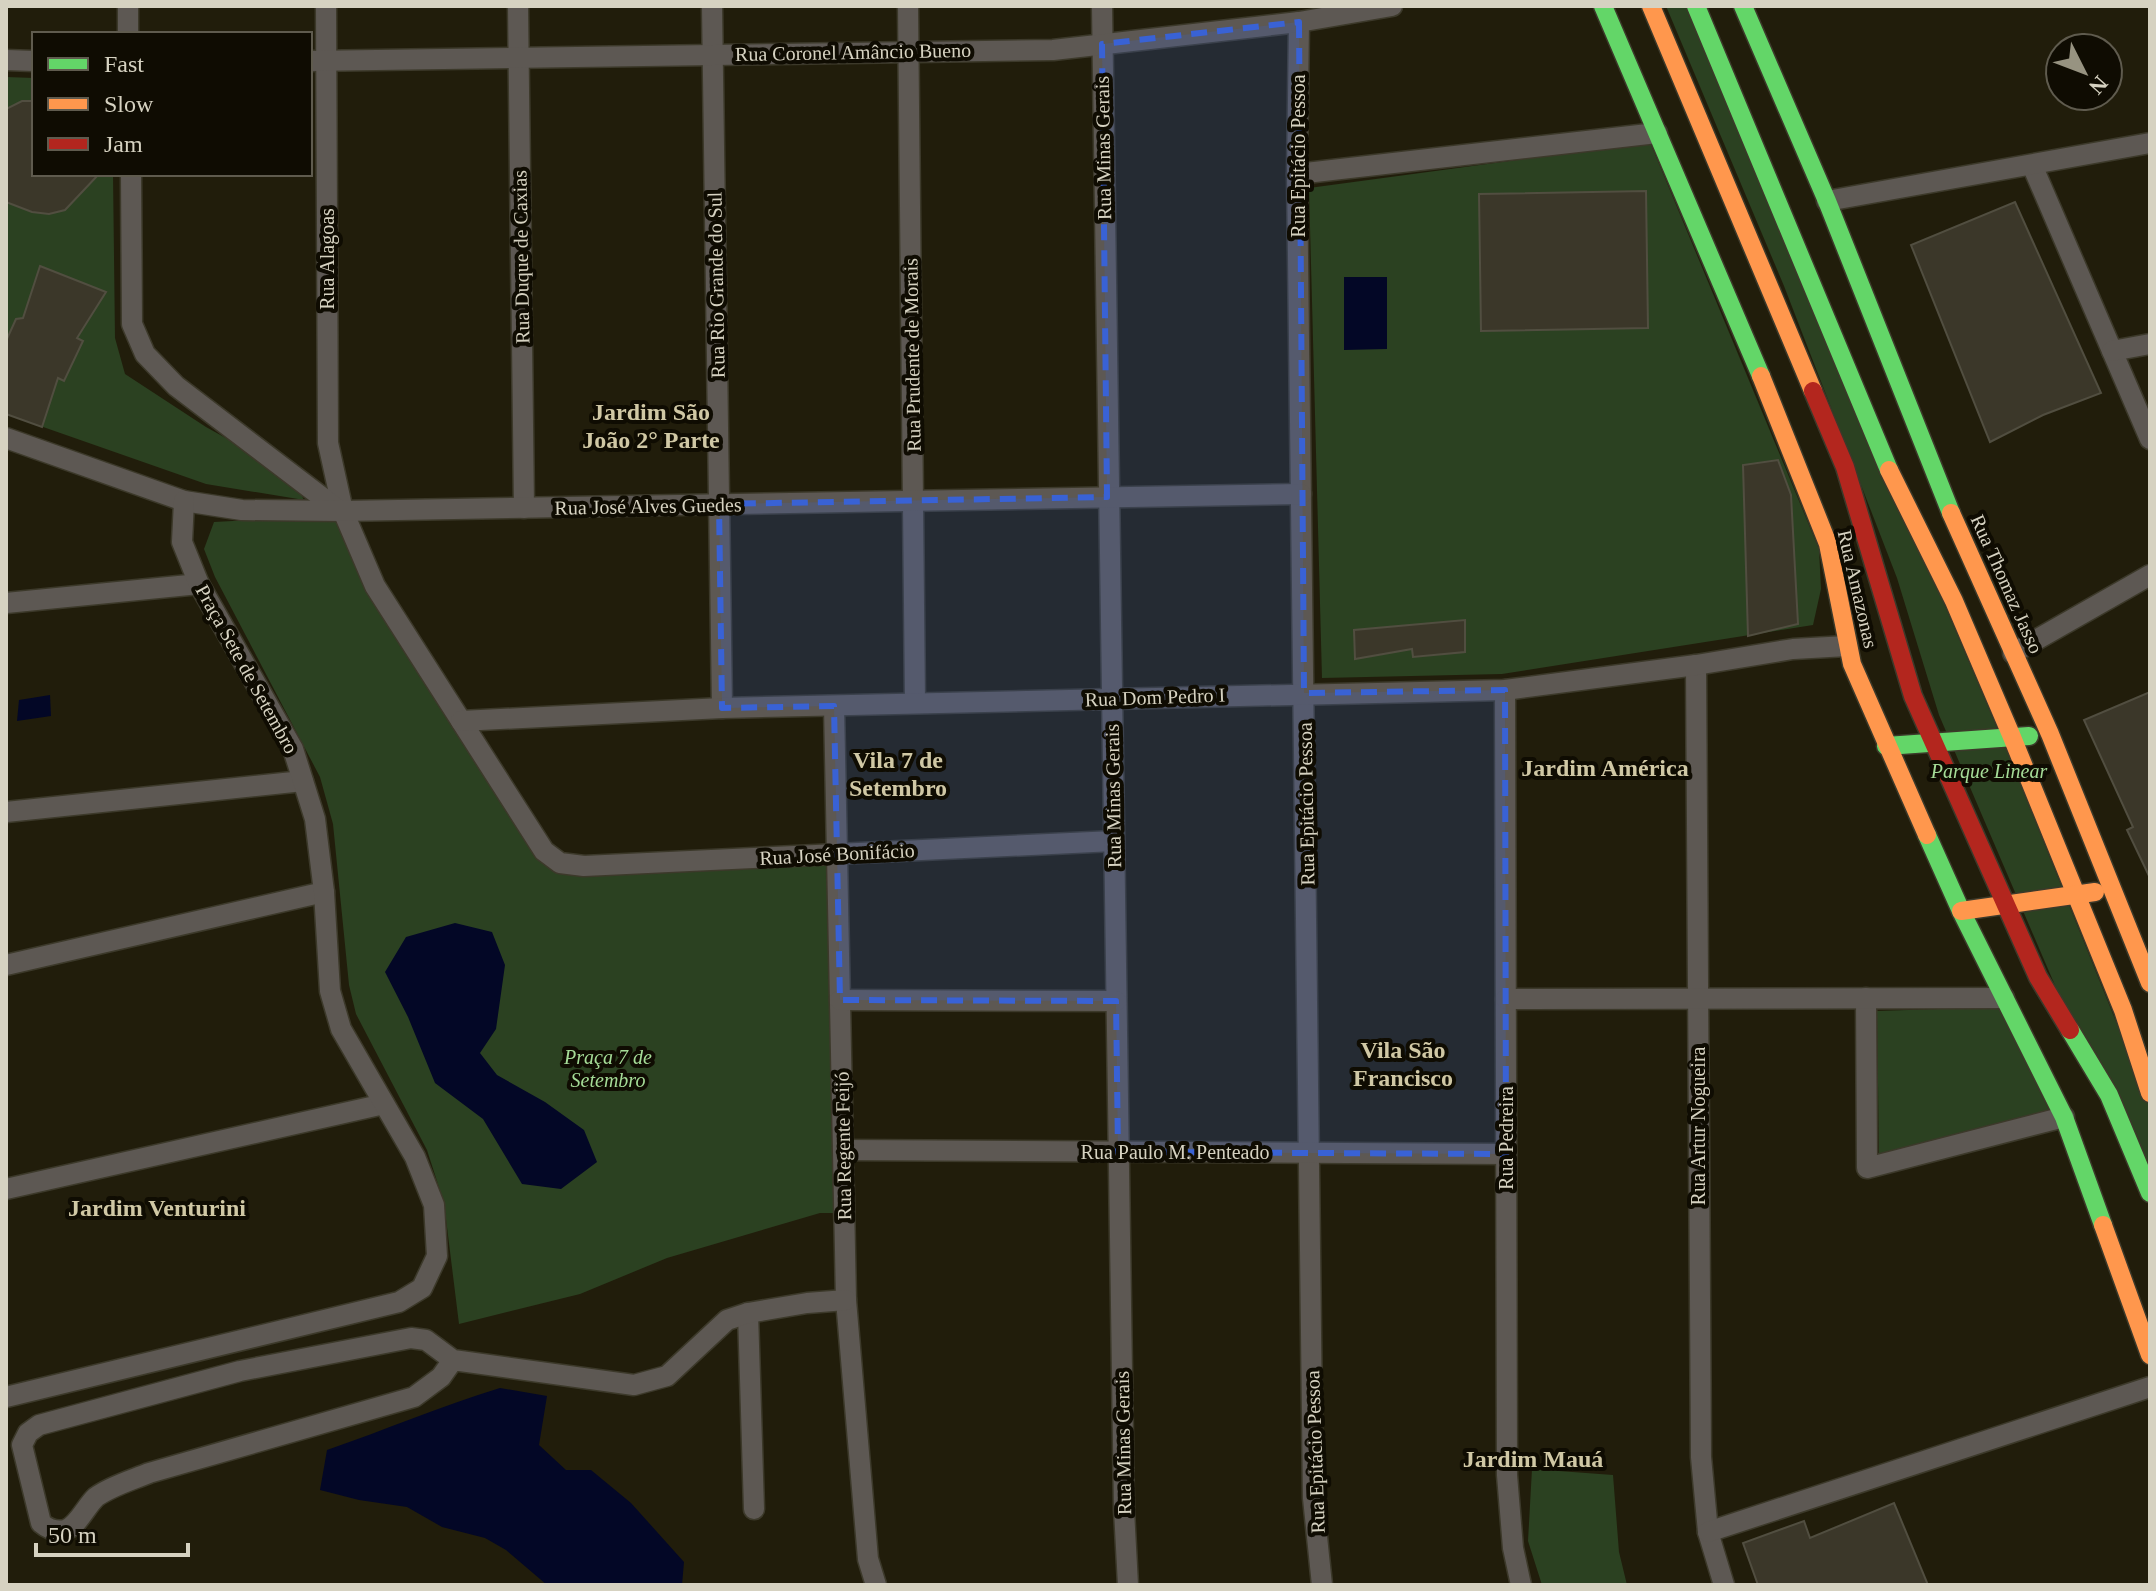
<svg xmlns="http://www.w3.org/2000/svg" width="2156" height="1591" font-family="'Times New Roman',serif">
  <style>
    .green { fill: #2b4121 }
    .water { fill: #030726 }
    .building { fill: #3b3729; stroke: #514e40; stroke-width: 2 }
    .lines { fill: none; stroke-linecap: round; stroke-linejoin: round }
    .street-casing { stroke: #3c392a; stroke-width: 23 }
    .fast-casing { stroke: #3c392a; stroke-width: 21 }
    .slow-casing { stroke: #3c392a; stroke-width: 21 }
    .jam-casing { stroke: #3c392a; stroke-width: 21 }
    .street { stroke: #5d5853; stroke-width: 20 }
    .fast { stroke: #63d668; stroke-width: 18 }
    .slow { stroke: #ff974d; stroke-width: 18 }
    .jam { stroke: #b3261e; stroke-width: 18 }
    .marked { fill: #3962d5; fill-opacity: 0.2; stroke: #3962d5; stroke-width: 6; stroke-dasharray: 16 10; stroke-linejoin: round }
    .labels { text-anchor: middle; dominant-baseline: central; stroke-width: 8; stroke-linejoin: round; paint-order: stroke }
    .street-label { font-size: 20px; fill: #d6d2c1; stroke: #0f0c02 }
    .park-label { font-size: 20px; font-style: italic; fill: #a5dc97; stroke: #0f0c02 }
    .quarter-label { font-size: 24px; font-weight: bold; fill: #d0c8a5; stroke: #0f0c02 }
  </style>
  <rect width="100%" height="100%" fill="#211d0b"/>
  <!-- green -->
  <g class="green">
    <polygon points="1666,6 1689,6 2007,751 2150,1106 2150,1166 2063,1004 1939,715 1897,578 1784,286"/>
    <polygon points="6,77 34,78 34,174 113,174 115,338 125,374 206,427 291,474 304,500 206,484 6,414"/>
    <polygon points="1650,142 1819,549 1821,589 1813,625 1502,674 1322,678 1309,188"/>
    <polygon points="340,515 560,865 833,864 842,1213 820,1213 667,1258 580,1294 459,1324 444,1203 427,1150 356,1014 349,985 333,824 320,777 215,577 204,549 214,522"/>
    <polygon points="2000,1007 2050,1112 1879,1156 1877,1011"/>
    <polygon points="1532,1469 1613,1475 1619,1552 1627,1585 1542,1585 1528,1541"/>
  </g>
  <!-- water -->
  <g class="water">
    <polygon points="1344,277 1387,277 1387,349 1344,350"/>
    <polygon points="50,695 51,716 17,721 19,700"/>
    <polygon points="455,923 492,932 505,965 496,1029 480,1053 497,1075 545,1102 584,1130 597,1162 561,1189 522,1184 483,1119 435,1083 408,1017 385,972 406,937"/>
    <path d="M500,1388l47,8 -8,49 27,25h25l40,33 53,59 -2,23h-135l-41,-35 -21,-12 -43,-11 -35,-20 -48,-7 -39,-10 7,-40c58,-20 114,-44 173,-62z"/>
  </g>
  <!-- building -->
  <g class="building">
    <polygon points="22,101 34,101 34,174 99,174 65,210 49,214 32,212 6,202 6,109"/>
    <polygon points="1646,191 1648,328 1481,331 1479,194"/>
    <polygon points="2015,202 2101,393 2043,415 1990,442 1911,245"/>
    <polygon points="40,266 106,292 77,338 83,341 64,381 58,378 42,427 6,414 6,341 16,319 23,318"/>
    <polygon points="1778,460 1791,495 1798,624 1748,636 1743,465"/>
    <polygon points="1465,620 1465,652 1413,657 1412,649 1355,659 1354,630"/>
    <polygon points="2150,692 2150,878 2127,830 2133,827 2084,720"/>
    <polygon points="1894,1503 1928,1585 1758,1585 1743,1543 1804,1521 1810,1538"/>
  </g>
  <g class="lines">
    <!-- street casing -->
    <g class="street-casing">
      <g id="street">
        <polyline points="128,6 128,34"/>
        <polyline points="326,6 328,443 343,511 375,586 544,851 560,863 584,866 1114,841"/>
        <polyline points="518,6 524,508"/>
        <polyline points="712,6 722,708"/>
        <polyline points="908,6 915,703"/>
        <polyline points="1102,6 1124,1510 1128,1585"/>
        <polyline points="1299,22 1297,174 1313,1498 1322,1585"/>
        <polyline points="6,60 34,61"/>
        <polyline points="310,61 1053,50 1299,22 1392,6"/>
        <polyline points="2032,165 2150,439"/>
        <polyline points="131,174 132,324 145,354 176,386 340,511"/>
        <polyline points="1297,174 1657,133"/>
        <polyline points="1827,201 2150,143"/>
        <polyline points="2112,351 2150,344"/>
        <polyline points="6,438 184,501 242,510 343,511 1301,494"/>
        <polyline points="6,603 199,584"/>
        <polyline points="2013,653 2150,575"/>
        <polyline points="1696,665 1701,1457 1708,1532 1724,1585"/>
        <polyline points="1505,690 1507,1475 1513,1548 1521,1585"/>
        <polyline points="834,706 846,1300 868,1559 876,1585"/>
        <polyline points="461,721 722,708 1505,690 1696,665 1793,649 1847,646"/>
        <polyline points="6,812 303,781"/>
        <polyline points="6,965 324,892"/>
        <polyline points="1866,998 1867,1168 2064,1117"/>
        <polyline points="1506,999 2004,998"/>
        <polyline points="840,1000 1116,1001"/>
        <polyline points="843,1150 1506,1154"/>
        <polyline points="6,1189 384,1104"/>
        <polyline points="748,1313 754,1509"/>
        <path d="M453,1360l-12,17 -27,20 -265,76c-17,7 -38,13 -53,24 -10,9 -18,29 -31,33 -9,2 -17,-1 -24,-7l-19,-78 6,-12 11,-8 201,-54 171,-33 15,2 27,20 181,25 33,-9 60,-56 21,-7 59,-10 39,-3"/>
        <polyline points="6,1397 399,1302 422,1288 437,1256 434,1205 415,1157 341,1029 330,991 324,892 315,819 293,749 199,584 182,542 184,501"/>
        <polyline points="1708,1532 2150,1387"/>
      </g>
    </g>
    <!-- fast casing -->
    <g class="fast-casing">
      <g id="fast">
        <polyline points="1603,6 1761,376"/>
        <polyline points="1696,6 1889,470"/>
        <polyline points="1743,6 1827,201 1951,513"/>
        <polyline points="1886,746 2029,736"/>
        <polyline points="1927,835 1961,911 2064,1117 2103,1225"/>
        <polyline points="2070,1030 2109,1095 2150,1193"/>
      </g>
    </g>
    <!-- slow casing -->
    <g class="slow-casing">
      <g id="slow">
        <polyline points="1651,6 1813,391"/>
        <polyline points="1761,376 1828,544 1852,664 1927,835"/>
        <polyline points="1889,470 1954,601 2012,737 2123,1010 2150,1093"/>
        <polyline points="1951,513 2050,734 2150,983"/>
        <polyline points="1961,911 2095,892"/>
        <polyline points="2103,1225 2150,1355"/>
      </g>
    </g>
    <!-- jam casing -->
    <g class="jam-casing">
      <polyline id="jam" points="1813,391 1845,467 1913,696 2038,977 2070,1030"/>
    </g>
    <!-- street -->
    <use href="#street" class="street"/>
    <!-- fast -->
    <use href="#fast" class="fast"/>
    <!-- slow -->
    <use href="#slow" class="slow"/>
    <!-- jam -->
    <use href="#jam" class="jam"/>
  </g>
  <!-- marked area -->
  <path class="marked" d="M1299,22l5,671 201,-3 1,464 -388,-2 -2,-151 -276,-1 -6,-294 -112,2 -3,-204 388,-7 -5,-453z"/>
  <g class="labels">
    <!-- street labels -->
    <g class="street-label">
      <text transform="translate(853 52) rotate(-1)">Rua Coronel Amâncio Bueno</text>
      <text transform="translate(1103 148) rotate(-91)">Rua Minas Gerais</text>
      <text transform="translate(1298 156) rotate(-90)">Rua Epitácio Pessoa</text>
      <text transform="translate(521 257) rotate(-91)">Rua Duque de Caxias</text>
      <text transform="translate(327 259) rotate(-90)">Rua Alagoas</text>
      <text transform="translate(716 285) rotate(-91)">Rua Rio Grande do Sul</text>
      <text transform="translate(912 355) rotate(-91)">Rua Prudente de Morais</text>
      <text transform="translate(648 506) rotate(-1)">Rua José Alves Guedes</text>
      <text transform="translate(2007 584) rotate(66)">Rua Thomaz Jasso</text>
      <text transform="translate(1858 589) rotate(77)">Rua Amazonas</text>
      <text transform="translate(247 669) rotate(61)">Praça Sete de Setembro</text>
      <text transform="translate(1155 697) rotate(-2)">Rua Dom Pedro I</text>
      <text transform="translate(1113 796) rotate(-91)">Rua Minas Gerais</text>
      <text transform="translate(1306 804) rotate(-91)">Rua Epitácio Pessoa</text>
      <text transform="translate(837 854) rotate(-3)">Rua José Bonifácio</text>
      <text transform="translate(1698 1126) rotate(-90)">Rua Artur Nogueira</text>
      <text transform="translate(1506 1138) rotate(-90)">Rua Pedreira</text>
      <text transform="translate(843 1146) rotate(-91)">Rua Regente Feijó</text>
      <text x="1175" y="1152">Rua Paulo M. Penteado</text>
      <text transform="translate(1123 1443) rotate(-91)">Rua Minas Gerais</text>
      <text transform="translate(1315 1452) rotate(-92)">Rua Epitácio Pessoa</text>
    </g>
    <!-- park labels -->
    <g class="park-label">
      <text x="1989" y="771">Parque Linear</text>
      <text x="608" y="1057">Praça 7 de<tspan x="608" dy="23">Setembro</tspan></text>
    </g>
    <!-- quarter labels -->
    <g class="quarter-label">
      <text x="651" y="412">Jardim São<tspan x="651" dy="28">João 2° Parte</tspan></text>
      <text x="898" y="760">Vila 7 de<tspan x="898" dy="28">Setembro</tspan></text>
      <text x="1605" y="768">Jardim América</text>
      <text x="1403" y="1050">Vila São<tspan x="1403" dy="28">Francisco</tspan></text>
      <text x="157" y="1208">Jardim Venturini</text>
      <text x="1533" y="1459">Jardim Mauá</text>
    </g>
  </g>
  <!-- border -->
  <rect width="2156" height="1591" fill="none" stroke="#d6d2c1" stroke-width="16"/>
  <!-- legend -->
  <rect x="32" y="32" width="280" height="144" fill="#0f0c02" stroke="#5f5b4e" stroke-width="2"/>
  <rect x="48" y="58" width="40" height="12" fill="#63d668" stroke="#5f5b4e" stroke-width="2"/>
  <text x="104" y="72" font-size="24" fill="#d6d2c1">Fast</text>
  <rect x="48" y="98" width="40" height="12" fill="#ff974d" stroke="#5f5b4e" stroke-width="2"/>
  <text x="104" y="112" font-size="24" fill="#d6d2c1">Slow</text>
  <rect x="48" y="138" width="40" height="12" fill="#b3261e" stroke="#5f5b4e" stroke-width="2"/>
  <text x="104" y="152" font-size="24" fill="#d6d2c1">Jam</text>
  <!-- north arrow -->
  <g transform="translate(2084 72) rotate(132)"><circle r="38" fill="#0f0c02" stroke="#5f5b4e" stroke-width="2"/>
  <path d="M0-6L14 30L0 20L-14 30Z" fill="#979381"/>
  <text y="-12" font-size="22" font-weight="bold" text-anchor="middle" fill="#d6d2c1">N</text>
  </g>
  <!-- scale -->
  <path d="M36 1543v12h152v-12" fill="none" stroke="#d6d2c1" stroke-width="4"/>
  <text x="48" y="1543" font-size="24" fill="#d6d2c1" stroke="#0f0c02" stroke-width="6" paint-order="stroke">50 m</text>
</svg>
